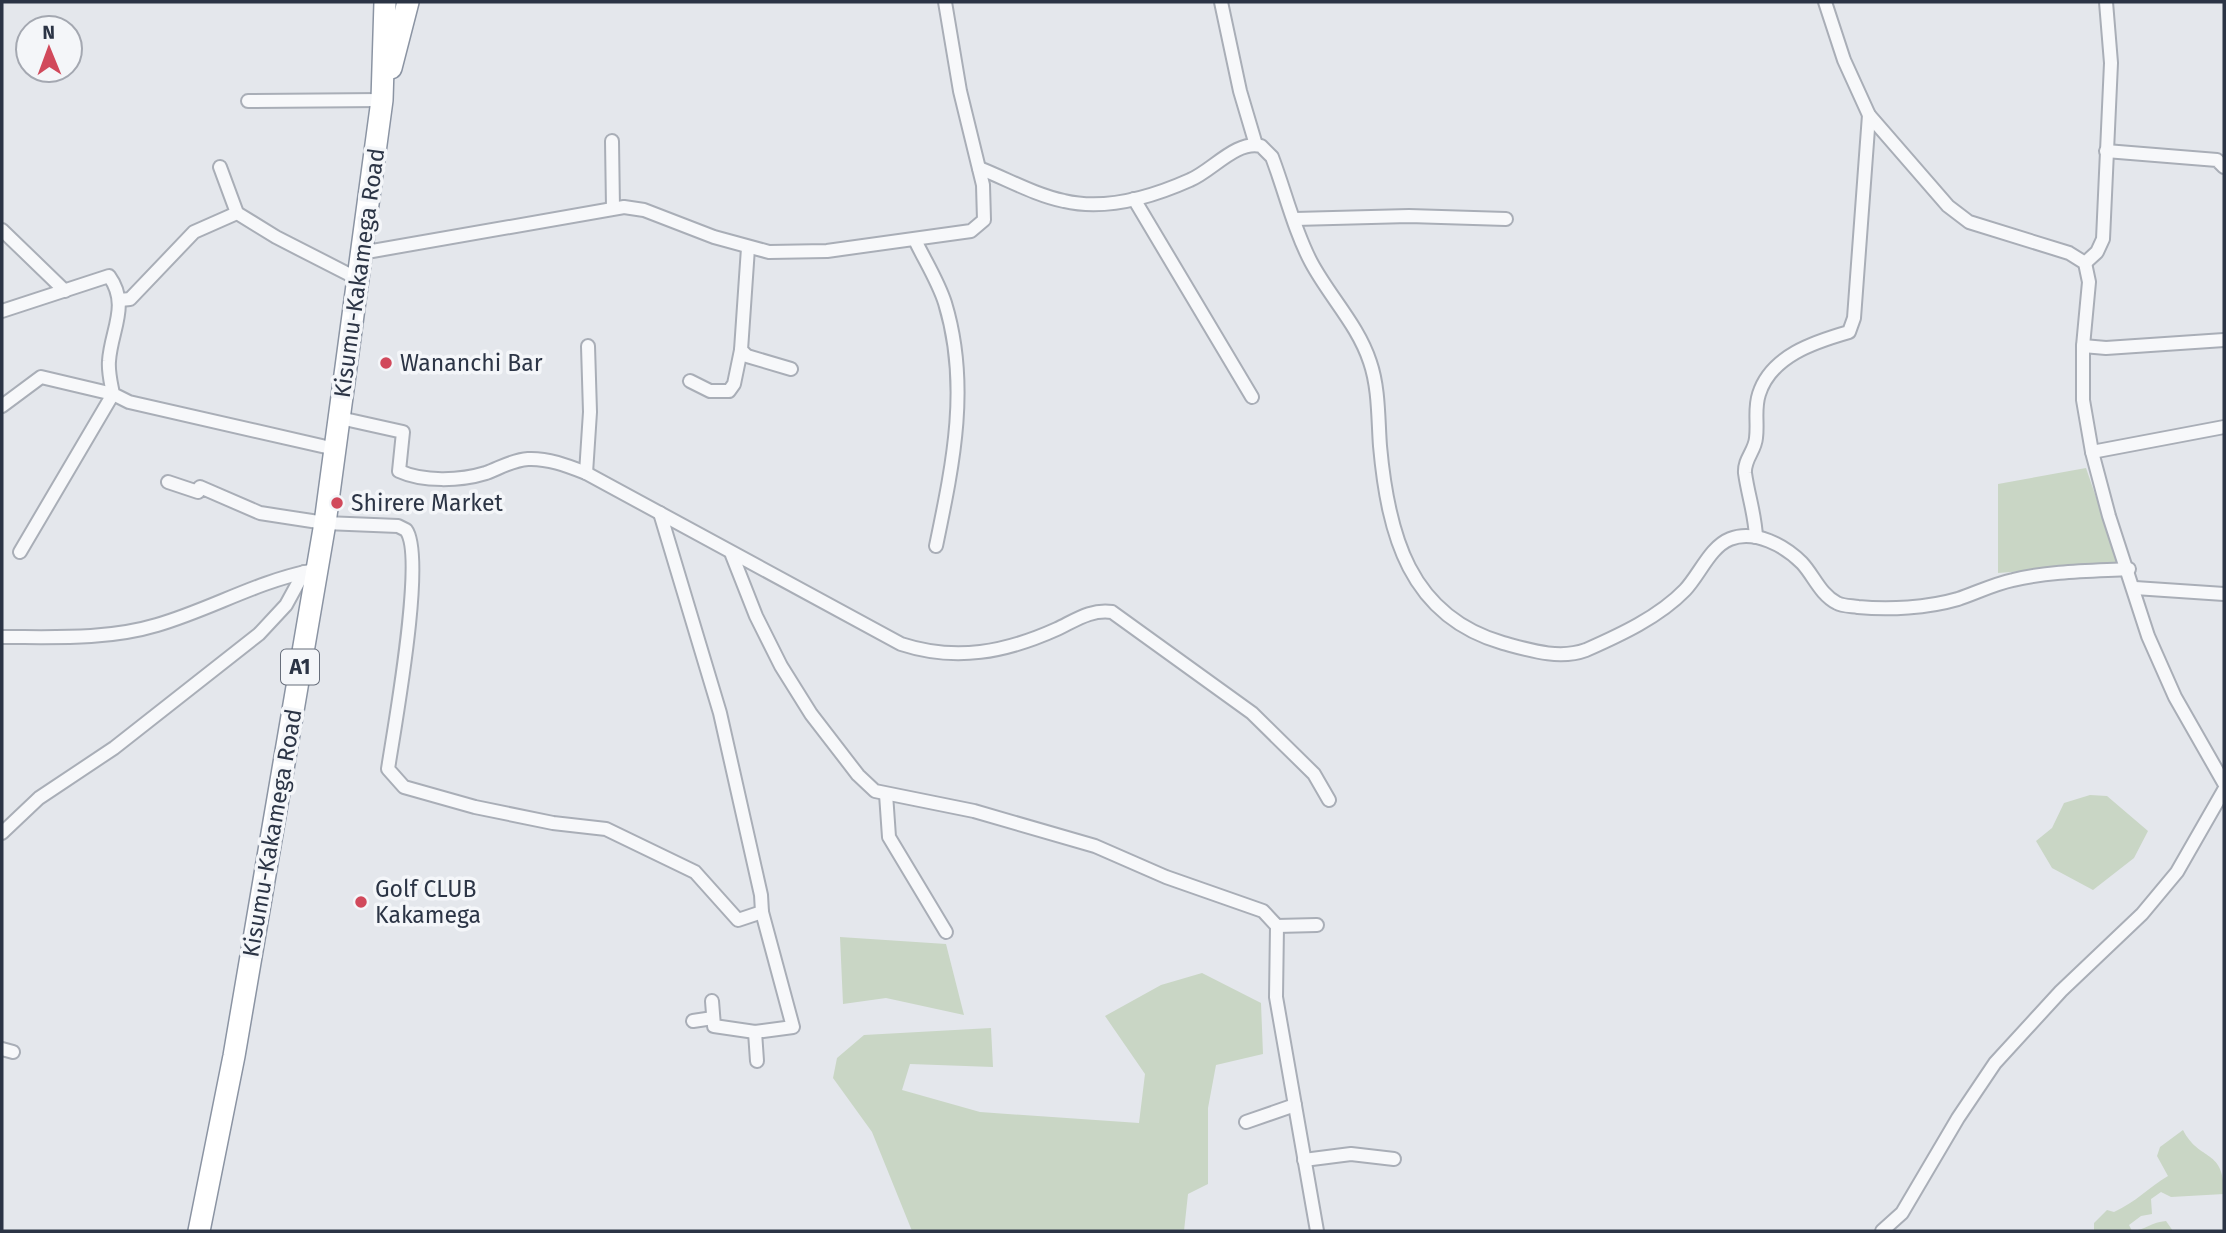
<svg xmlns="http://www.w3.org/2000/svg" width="2226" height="1233" font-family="'Fira Sans',sans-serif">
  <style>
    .green { fill: #c9d6c5 }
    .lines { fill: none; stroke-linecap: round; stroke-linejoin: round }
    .street-casing { stroke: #a9aeb7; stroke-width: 16 }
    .highway-casing { stroke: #8b94a3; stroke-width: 24 }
    .street { stroke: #f7f8fa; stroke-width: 12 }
    .highway { stroke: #fff; stroke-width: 21 }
    .poi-dot { fill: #d1495b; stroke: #f4f6f9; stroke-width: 2.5 }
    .labels { text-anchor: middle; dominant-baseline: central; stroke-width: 7; stroke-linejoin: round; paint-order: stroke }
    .shield { fill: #f4f6f9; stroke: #676e7b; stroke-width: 2 }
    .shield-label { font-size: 21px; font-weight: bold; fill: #2b3445 }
    .street-label { font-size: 23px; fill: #2b3445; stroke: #f4f6f9 }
    .poi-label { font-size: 23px; fill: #2b3445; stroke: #f4f6f9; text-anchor: start }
  </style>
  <rect width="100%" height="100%" fill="#e4e7ec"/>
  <!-- green -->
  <g class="green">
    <polygon points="2086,468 2119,564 1998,573 1998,484"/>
    <polygon points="2090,795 2107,796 2148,831 2134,858 2093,890 2052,868 2036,841 2052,828 2064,803"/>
    <polygon points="840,937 946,944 964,1015 886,998 843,1004"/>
    <polygon points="1202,973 1261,1003 1263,1054 1216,1065 1208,1108 1208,1184 1188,1194 1184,1231 912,1231 872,1132 833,1078 837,1058 864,1035 991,1028 993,1067 910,1064 902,1090 980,1112 1139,1123 1145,1074 1105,1016 1161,985"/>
    <path d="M2183,1130c17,33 41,17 41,64l-53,3 -10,-5 -10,7 1,15 -11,2 -12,9 3,6c13,-1 20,-9 34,-10l7,10h-79v-8l13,-13 7,2c22,-10 34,-24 54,-36l-11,-20 3,-9z"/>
  </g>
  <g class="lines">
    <!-- street casing -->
    <g class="street-casing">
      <g id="street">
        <polyline points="1221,2 1240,91 1256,145"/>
        <polyline points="1825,2 1844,60 1869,115 1948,206 1969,222 2069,253 2085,263 2089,282 2083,346 2083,400 2092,452 2109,516 2148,636 2175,697 2224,783"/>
        <polyline points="248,101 382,100"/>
        <polyline points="612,141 613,208"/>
        <polyline points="2106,151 2217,160 2224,167"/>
        <polyline points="220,167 237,213 276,237 358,279"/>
        <path d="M979,168c28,11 56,27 85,33 42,10 88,-4 126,-21 22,-9 46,-40 71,-34l11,11c13,34 22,73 39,105 18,34 47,63 59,100 9,26 8,57 10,84 8,88 29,170 123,197 26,7 56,17 83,7 34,-15 73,-33 99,-60 15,-16 25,-43 45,-51 25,-10 55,7 72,24 12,13 18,31 35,40 5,3 15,3 21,4 31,3 69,1 100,-8 18,-6 36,-15 55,-19 37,-9 77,-9 116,-11"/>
        <polyline points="1134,199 1252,397"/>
        <polyline points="1295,219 1409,216 1506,219"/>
        <polyline points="2,230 65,291"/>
        <path d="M915,240c10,21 23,41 30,63 25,82 8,161 -9,243"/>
        <polyline points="748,248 741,350 747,356 791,369"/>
        <polyline points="361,253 624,207 644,210 714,237 769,252 827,251 971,231 984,220 983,185 960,91 945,2"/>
        <polyline points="2085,263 2097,252 2103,239 2111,63 2106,2"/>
        <polyline points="120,300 130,299 194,232 237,213"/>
        <path d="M2,311l107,-35c21,29 2,54 0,85 -1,11 2,22 4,33l16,8 206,47"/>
        <polyline points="2083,346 2106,348 2224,340"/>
        <polyline points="690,381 710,391 729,391 734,384 741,350"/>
        <polyline points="2,406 41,377 113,394 20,552"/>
        <path d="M340,418l63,14 -4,39c24,11 61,10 87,2 14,-5 26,-13 42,-14 20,-1 40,7 58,14l315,171c55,18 105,8 156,-15 19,-9 34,-20 55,-17l140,101 62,61 15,26"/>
        <polyline points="2092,452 2224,427"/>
        <polyline points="586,473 590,412 588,346"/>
        <path d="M168,482l30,10 2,-5 60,26 65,10 73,3 8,4c20,26 -12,199 -18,239l16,18 71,20 78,16 53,6 89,43 43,48 24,-8 -1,-17 -41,-182 -60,-200"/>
        <path d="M1756,537c-1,-23 -8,-42 -11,-64 -1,-14 10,-22 11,-35 2,-15 -2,-29 3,-44 12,-38 55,-52 90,-62l5,-14 15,-203"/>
        <polyline points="732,555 756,616 781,666 811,714 858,775 875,791 974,811 1095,846 1166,877 1263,911 1277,926 1317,925"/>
        <polyline points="2135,588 2224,594"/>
        <path d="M2,637c51,0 105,3 155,-12 52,-15 99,-43 153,-54"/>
        <polyline points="886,794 889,837 946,932"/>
        <polyline points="2,833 39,798 114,748 259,634 286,605 304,572"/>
        <polyline points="1277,926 1276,997 1317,1231"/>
        <polyline points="712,1001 714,1026 755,1032 793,1027 762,912"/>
        <polyline points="693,1021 713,1018"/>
        <polyline points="755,1032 757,1061"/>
        <polyline points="2,1049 13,1052"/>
        <polyline points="1246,1122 1295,1105"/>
        <polyline points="1304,1160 1351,1154 1394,1159"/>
        <polyline points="1882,1231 1902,1213 1958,1118 1995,1063 2061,991 2142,914 2177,872 2224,790"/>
      </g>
    </g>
    <!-- highway casing -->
    <g class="highway-casing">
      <g id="highway">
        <polyline points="391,68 408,2"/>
        <polyline points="199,1231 234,1056 325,523 382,100 385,2"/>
      </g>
    </g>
    <!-- street -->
    <use href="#street" class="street"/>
    <!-- highway -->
    <use href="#highway" class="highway"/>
  </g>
  <!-- markers -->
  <g class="poi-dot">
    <circle cx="386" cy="363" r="7"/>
    <circle cx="337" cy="503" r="7"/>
    <circle cx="361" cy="902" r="7"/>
  </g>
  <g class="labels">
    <!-- shield labels -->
    <rect class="shield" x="281" y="649.5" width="38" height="35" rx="5"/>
    <g class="shield-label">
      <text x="300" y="667">A1</text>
    </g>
    <!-- street labels -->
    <g class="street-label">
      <text transform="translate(359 273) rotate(-82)">Kisumu-Kakamega Road</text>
      <text transform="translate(272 833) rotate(-80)">Kisumu-Kakamega Road</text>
    </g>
    <!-- poi labels -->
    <g class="poi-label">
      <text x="400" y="363">Wananchi Bar</text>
      <text x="351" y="503">Shirere Market</text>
      <text x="375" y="889">Golf CLUB<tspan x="375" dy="26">Kakamega</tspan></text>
    </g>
  </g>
  <!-- border -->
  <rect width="2226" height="1233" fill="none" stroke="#2b3445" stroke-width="7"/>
  <!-- north arrow -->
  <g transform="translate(49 49) rotate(359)"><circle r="33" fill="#f4f6f9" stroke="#a4a8b1" stroke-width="2"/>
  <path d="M0-5L12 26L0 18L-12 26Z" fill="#d1495b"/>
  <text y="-10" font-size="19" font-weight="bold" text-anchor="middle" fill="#2b3445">N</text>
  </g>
</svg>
